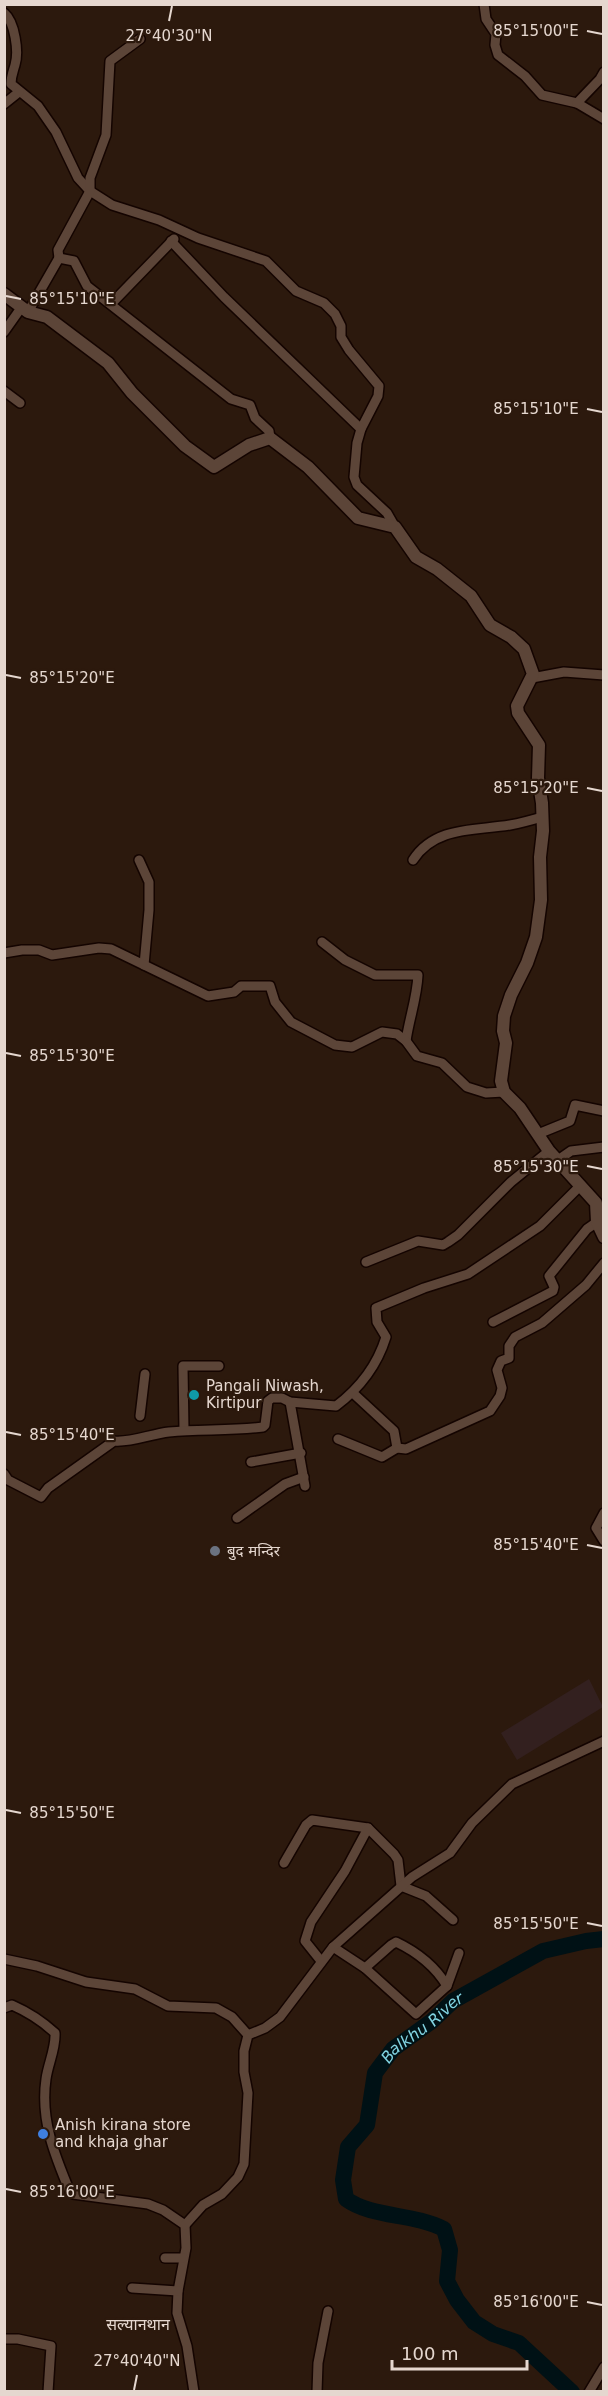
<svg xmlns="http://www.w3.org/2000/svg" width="608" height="2396" font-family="'DejaVu Sans','Noto Sans Devanagari',sans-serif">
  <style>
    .industrial { fill: #33201f }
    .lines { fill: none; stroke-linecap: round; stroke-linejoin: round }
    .river { stroke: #001115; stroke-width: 16 }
    .minor-casing { stroke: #140400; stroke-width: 12 }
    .tertiary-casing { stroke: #140400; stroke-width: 15 }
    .minor { stroke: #5c4538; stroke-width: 9 }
    .tertiary { stroke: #5c4538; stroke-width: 12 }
    .ticks { fill: none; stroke: #e5d7cf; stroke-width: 2 }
    .culture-dot { fill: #0f9aa8; stroke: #2c190d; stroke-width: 2 }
    .worship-dot { fill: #6b7280; stroke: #2c190d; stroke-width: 2 }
    .shop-dot { fill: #3f7fe0; stroke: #2c190d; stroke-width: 2 }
    .labels { text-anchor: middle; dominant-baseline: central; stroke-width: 4.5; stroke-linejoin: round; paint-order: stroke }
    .poi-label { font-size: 15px; fill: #e5d7cf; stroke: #2c190d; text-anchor: start }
    .water-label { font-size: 16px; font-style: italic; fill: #81d3e1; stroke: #2c190d }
    .neighbourhood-label { font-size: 16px; fill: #e5d7cf; stroke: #2c190d }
    .ticks-label { font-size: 15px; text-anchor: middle; fill: #e5d7cf; stroke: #2c190d; stroke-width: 4.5; stroke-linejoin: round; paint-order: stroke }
  </style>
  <rect width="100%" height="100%" fill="#2c190d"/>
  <!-- industrial -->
  <polygon class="industrial" points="589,1679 603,1707 517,1760 501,1733"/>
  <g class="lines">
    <!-- river -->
    <path class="river" id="s1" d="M572,2392l-53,-49 -26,-9 -19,-12 -17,-22 -10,-19 3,-31 -6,-21c-31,-16 -72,-11 -98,-30l-3,-19 5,-33 19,-22 8,-52 18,-24 39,-28 21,-20 90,-50 43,-10 18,-2"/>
    <!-- minor casing -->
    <g class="minor-casing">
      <g id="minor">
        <polyline points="484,4 486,19 496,34 495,45 498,55 525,76 542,95 577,103 604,119"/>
        <path d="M4,13c11,9 15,39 11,52 -2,7 -4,11 -4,19l27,22 18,26 22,46 12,13 22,14 47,15 39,18 68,23 30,30 28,12 11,11 6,12v11l8,13 30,36 -1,10 -17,33 -4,14 -3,34 3,8 30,28 8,14"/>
        <polyline points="577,103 600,79 604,72"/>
        <polyline points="4,104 19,92"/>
        <polyline points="171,241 224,297 361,429"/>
        <polyline points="59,258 58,250 90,191 90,178 106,135 110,61 140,39"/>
        <polyline points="111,304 174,239"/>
        <polyline points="28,312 59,258 74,261 87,286 231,399 250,405 255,418 269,431 270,438"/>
        <polyline points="4,332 21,308"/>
        <polyline points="4,391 20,403"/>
        <polyline points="533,674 532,678 564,672 604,675"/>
        <polyline points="139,860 149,882 149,910 144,965"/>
        <path d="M413,860c22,-34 62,-29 97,-35 11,-2 22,-5 32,-8"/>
        <path d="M322,942l23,18 30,15h43c-1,23 -9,44 -12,66"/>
        <polyline points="4,953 22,950 39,950 52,955 99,948 111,949 208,996 234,992 241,986 270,986 275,1002 291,1022 335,1045 352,1047 382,1032 397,1034 406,1041 417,1056 442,1063 467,1087 486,1093 504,1092"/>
        <polyline points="538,1134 570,1121 575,1105 604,1111"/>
        <polyline points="558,1160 571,1151 604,1147"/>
        <polyline points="366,1262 418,1241 443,1245 448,1242 458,1235 511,1182 549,1151"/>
        <polyline points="493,1322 553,1291 554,1287 549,1276 587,1229 597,1222"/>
        <polyline points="354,1394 394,1431 397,1448"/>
        <polyline points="290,1402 305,1486"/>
        <polyline points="140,1416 145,1374"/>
        <polyline points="184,1430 183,1366 219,1366"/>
        <polyline points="338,1439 382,1457 397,1448 406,1449 490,1411 500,1396 502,1388 497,1370 501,1361 509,1358 509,1346 515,1337 542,1323 586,1285 604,1263"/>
        <polyline points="251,1462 301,1453"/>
        <path d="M4,1474l4,6 33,17 7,-9 66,-47c16,2 37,-7 55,-9 31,-3 62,-1 94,-5l2,-2 3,-24 4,-3h10l8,4 46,4c24,-18 41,-40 50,-69l-9,-15 -1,-14 48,-20 44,-14 72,-48 41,-41"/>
        <polyline points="604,1513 596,1528 604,1541"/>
        <polyline points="237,1518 285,1484 304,1477"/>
        <polyline points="284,1863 306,1825 312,1820 368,1828"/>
        <polyline points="333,1947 365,1968 416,2014 447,1986 459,1953"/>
        <polyline points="4,1959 37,1966 86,1982 135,1989 168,2006 216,2008 232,2017 248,2035"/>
        <polyline points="321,1961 305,1941 311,1922 345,1871 368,1828 394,1854 398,1860 401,1886 426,1896 453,1920"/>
        <path d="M365,1968l26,-23 5,-3c21,10 39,24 51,44"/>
        <path d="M4,2008l8,-3c16,7 30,16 43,28 1,15 -7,31 -9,46 -6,41 9,77 24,113l3,2 75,10 15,6 22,15 1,23 -8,43 -1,22 10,33 7,46"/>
        <polyline points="185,2225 203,2205 222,2194 238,2177 244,2164 248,2093 244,2072 244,2051 248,2035 265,2028 280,2017 333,1947 412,1877 450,1853 472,1823 512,1784 604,1741"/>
        <polyline points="165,2258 183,2258"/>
        <polyline points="132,2288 178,2291"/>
        <polyline points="4,2339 18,2339 51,2346 48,2392"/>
        <polyline points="317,2392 318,2363 328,2311"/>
        <polyline points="589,2392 604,2367"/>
      </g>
    </g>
    <!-- tertiary casing -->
    <g class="tertiary-casing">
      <polyline id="tertiary" points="4,294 28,312 47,317 108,363 132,393 185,446 214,467 249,445 270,438 308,467 358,518 395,527 416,557 437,569 471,596 490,625 511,637 524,649 533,674 517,706 518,713 539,745 538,778 542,803 543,831 540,857 541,900 536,937 527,963 511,995 504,1016 503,1031 506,1043 501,1081 504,1092 520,1108 549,1151 596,1203 597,1222 604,1237"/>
    </g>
    <!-- minor -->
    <use href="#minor" class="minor"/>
    <!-- tertiary -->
    <use href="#tertiary" class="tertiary"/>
  </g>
  <!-- ticks -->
  <path class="ticks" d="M169,21l3,-15M587,31l15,3M6,296l15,3M587,409l15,3M6,675l15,3M587,788l15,3M6,1053l15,3M587,1166l15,3M6,1432l15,3M587,1545l15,3M6,1810l15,3M587,1923l15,3M6,2189l15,3M587,2302l15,3M134,2390l3,-15"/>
  <!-- markers -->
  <circle class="culture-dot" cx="194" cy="1395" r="6"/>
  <circle class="worship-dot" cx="215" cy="1551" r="6"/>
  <circle class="shop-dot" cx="43" cy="2134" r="6"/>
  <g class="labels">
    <!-- poi labels -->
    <g class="poi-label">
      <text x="206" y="1386">Pangali Niwash,<tspan x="206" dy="17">Kirtipur</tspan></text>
      <text x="227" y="1551">बुद मन्दिर</text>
      <text x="55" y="2125">Anish kirana store<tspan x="55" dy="17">and khaja ghar</tspan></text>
    </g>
    <!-- water labels -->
    <g class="water-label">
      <text stroke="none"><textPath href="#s1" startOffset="528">Balkhu River</textPath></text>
    </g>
    <!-- neighbourhood labels -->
    <g class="neighbourhood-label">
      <text x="138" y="2324">सल्यानथान</text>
    </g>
  </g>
  <g class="ticks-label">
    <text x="536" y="36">85°15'00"E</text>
    <text x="169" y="41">27°40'30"N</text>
    <text x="72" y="304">85°15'10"E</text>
    <text x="536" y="414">85°15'10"E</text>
    <text x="72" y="683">85°15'20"E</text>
    <text x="536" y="793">85°15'20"E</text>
    <text x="72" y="1061">85°15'30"E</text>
    <text x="536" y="1172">85°15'30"E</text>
    <text x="72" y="1440">85°15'40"E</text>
    <text x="536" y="1550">85°15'40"E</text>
    <text x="72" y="1818">85°15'50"E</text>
    <text x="536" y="1929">85°15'50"E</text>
    <text x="72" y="2197">85°16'00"E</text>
    <text x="536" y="2307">85°16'00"E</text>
    <text x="137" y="2366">27°40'40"N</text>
  </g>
  <!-- border -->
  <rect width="608" height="2396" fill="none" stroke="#e5d7cf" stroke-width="12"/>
  <!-- scale -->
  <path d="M392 2360v9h135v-9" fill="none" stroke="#e5d7cf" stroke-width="3"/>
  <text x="401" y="2360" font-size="18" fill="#e5d7cf" stroke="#2c190d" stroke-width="4.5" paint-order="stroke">100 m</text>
</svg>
